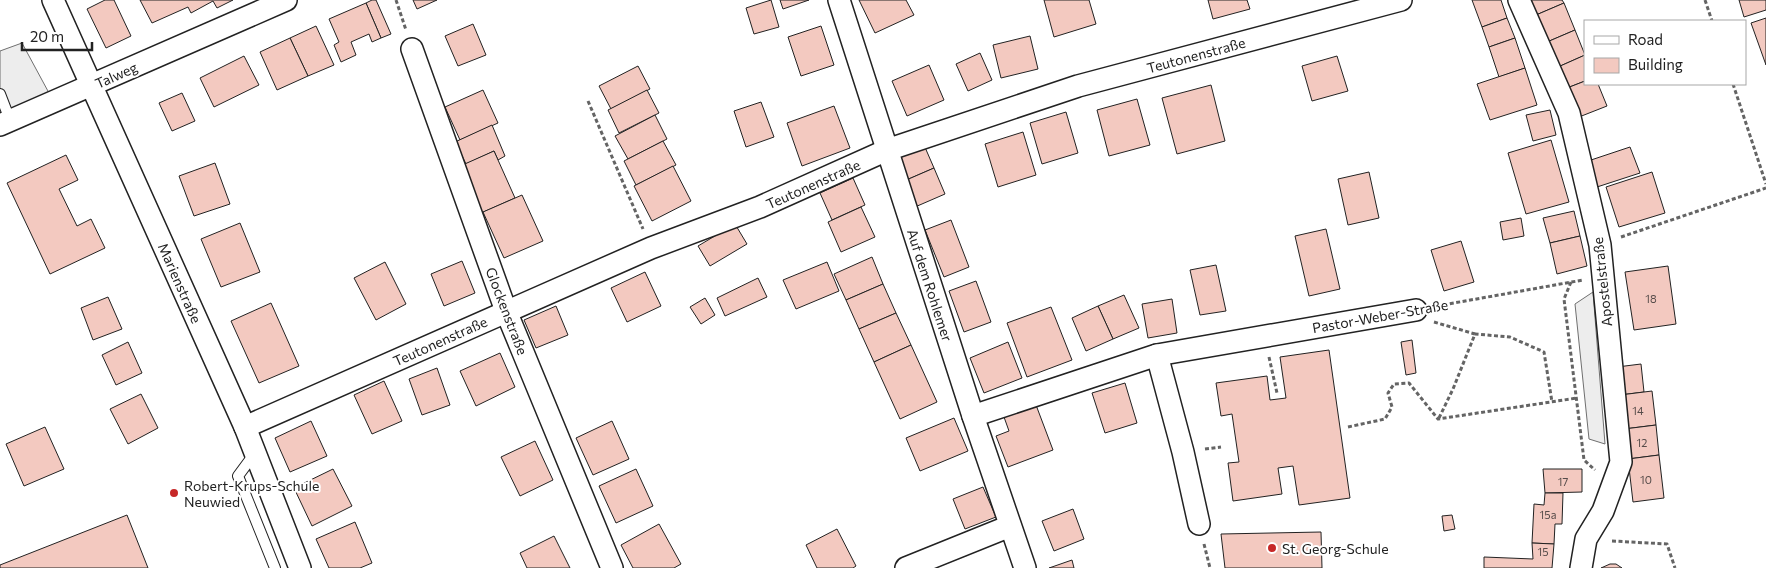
<svg xmlns="http://www.w3.org/2000/svg" width="1766" height="568" font-family="Commissioner,sans-serif">
  <style>
    .parking { fill: #ededed; stroke: #6f6f6f }
    .building { fill: #f3c9c0; stroke: #222 }
    .lines { fill: none; stroke-linecap: round; stroke-linejoin: round }
    .service-casing { stroke: #222; stroke-width: 12 }
    .minor-casing { stroke: #222; stroke-width: 24 }
    .path { stroke: #646464; stroke-width: 3; stroke-dasharray: 4 2.5; stroke-linecap: butt }
    .service { stroke: #fff; stroke-width: 10 }
    .minor { stroke: #fff; stroke-width: 21 }
    .poi-dot { fill: #c62828; stroke: #fff; stroke-width: 2 }
    .labels { text-anchor: middle; dominant-baseline: central; stroke-width: 4; stroke-linejoin: round; paint-order: stroke }
    .number-label { font-size: 11px; fill: #564c4a }
    .street-label { font-size: 14px; fill: #222; stroke: #fff }
    .poi-label { font-size: 14px; fill: #222; stroke: #fff; text-anchor: start }
  </style>
  <rect width="100%" height="100%" fill="#fff"/>
  <!-- parking -->
  <g class="parking">
    <polygon points="22,43 49,93 0,117 0,51"/>
    <polygon points="1593,292 1605,444 1589,439 1575,304"/>
  </g>
  <!-- building -->
  <g class="building">
    <polygon points="105,0 114,0 131,36 106,48 87,9"/>
    <polygon points="140,0 233,0 217,8 213,1 191,13 188,7 152,23"/>
    <polygon points="372,0 376,0 391,34 381,38 366,3"/>
    <polygon points="413,0 437,0 417,9"/>
    <polygon points="771,0 779,27 754,34 746,8"/>
    <polygon points="780,0 809,0 783,9"/>
    <polygon points="859,0 906,0 914,15 875,33"/>
    <polygon points="1044,0 1089,0 1096,24 1054,37"/>
    <polygon points="1208,0 1247,0 1250,9 1213,19"/>
    <polygon points="1472,0 1501,0 1507,18 1482,27"/>
    <polygon points="1530,0 1562,0 1564,3 1536,15"/>
    <polygon points="1739,0 1766,0 1766,10 1744,17"/>
    <polygon points="366,3 381,38 372,42 369,34 351,42 356,55 341,62 334,45 339,42 329,19"/>
    <polygon points="1564,3 1575,30 1547,42 1536,15"/>
    <polygon points="1507,18 1515,38 1489,47 1482,27"/>
    <polygon points="1766,18 1766,65 1751,23"/>
    <polygon points="473,24 486,55 458,66 445,36"/>
    <polygon points="316,26 334,65 308,76 290,38"/>
    <polygon points="821,26 834,65 801,76 788,37"/>
    <polygon points="1575,30 1585,55 1558,67 1547,42"/>
    <polygon points="1030,36 1038,69 1001,78 993,45"/>
    <polygon points="290,38 308,76 277,90 260,52"/>
    <polygon points="1515,38 1525,68 1499,77 1489,47"/>
    <polygon points="980,53 992,80 968,91 956,64"/>
    <polygon points="1585,55 1585,81 1567,88 1558,67"/>
    <polygon points="244,56 259,85 214,107 200,78"/>
    <polygon points="1337,56 1348,91 1312,101 1302,66"/>
    <polygon points="929,65 944,100 907,116 892,81"/>
    <polygon points="638,66 650,89 611,109 599,86"/>
    <polygon points="1525,68 1537,105 1490,120 1477,84"/>
    <polygon points="1585,81 1585,84 1598,84 1607,106 1579,117 1567,88"/>
    <polygon points="1211,85 1225,141 1177,154 1162,98"/>
    <polygon points="483,90 498,123 460,140 445,107"/>
    <polygon points="647,90 659,113 619,133 608,110"/>
    <polygon points="182,93 195,121 172,131 159,103"/>
    <polygon points="1137,99 1150,145 1109,156 1097,110"/>
    <polygon points="761,102 774,137 746,147 734,111"/>
    <polygon points="834,106 850,148 802,166 787,123"/>
    <polygon points="1550,110 1556,135 1533,141 1526,115"/>
    <polygon points="1066,112 1078,153 1042,164 1030,123"/>
    <polygon points="655,115 667,139 628,159 615,136"/>
    <polygon points="492,125 505,156 498,160 494,151 466,164 455,142"/>
    <polygon points="1023,132 1036,175 998,187 985,144"/>
    <polygon points="1551,140 1569,202 1526,214 1508,153"/>
    <polygon points="663,141 676,165 636,185 624,161"/>
    <polygon points="924,145 934,168 904,181 894,158"/>
    <polygon points="1630,147 1640,173 1597,187 1588,161"/>
    <polygon points="494,151 515,198 479,214 458,167"/>
    <polygon points="66,155 78,180 59,189 77,226 91,219 105,248 50,274 7,183"/>
    <polygon points="215,163 230,204 194,216 179,176"/>
    <polygon points="673,166 691,201 652,221 634,186"/>
    <polygon points="934,168 945,194 915,207 904,181"/>
    <polygon points="1369,172 1379,218 1348,225 1338,179"/>
    <polygon points="1652,172 1665,213 1619,227 1606,187"/>
    <polygon points="853,178 865,205 832,220 820,193"/>
    <polygon points="522,195 543,241 504,258 483,212"/>
    <polygon points="861,207 875,237 841,252 828,222"/>
    <polygon points="1574,211 1580,236 1550,243 1543,218"/>
    <polygon points="1521,218 1524,236 1503,240 1500,222"/>
    <polygon points="951,220 969,267 944,277 925,230"/>
    <polygon points="240,223 260,272 221,287 201,239"/>
    <polygon points="735,224 747,244 710,266 698,246"/>
    <polygon points="1326,229 1340,289 1309,296 1295,236"/>
    <polygon points="1580,236 1587,266 1557,274 1550,243"/>
    <polygon points="1461,241 1474,282 1444,291 1431,250"/>
    <polygon points="872,257 883,284 846,300 834,274"/>
    <polygon points="462,261 475,293 444,306 431,274"/>
    <polygon points="385,262 406,304 376,320 354,278"/>
    <polygon points="827,262 839,291 796,309 783,280"/>
    <polygon points="1216,265 1226,311 1200,315 1190,270"/>
    <polygon points="1668,266 1676,324 1634,330 1625,272"/>
    <polygon points="645,272 661,306 627,322 611,288"/>
    <polygon points="758,278 767,297 725,316 717,298"/>
    <polygon points="976,281 991,322 964,332 949,291"/>
    <polygon points="883,284 896,313 859,329 846,300"/>
    <polygon points="1124,295 1139,328 1113,339 1098,306"/>
    <polygon points="108,297 122,329 93,340 81,308"/>
    <polygon points="705,298 715,315 701,324 690,307"/>
    <polygon points="1172,299 1177,333 1148,338 1142,304"/>
    <polygon points="271,303 299,366 259,383 231,321"/>
    <polygon points="556,306 568,335 536,348 524,320"/>
    <polygon points="1098,306 1113,339 1086,351 1072,318"/>
    <polygon points="1051,307 1072,360 1027,377 1007,323"/>
    <polygon points="896,313 911,345 874,362 859,329"/>
    <polygon points="1412,340 1416,373 1406,375 1401,342"/>
    <polygon points="128,342 142,373 116,385 102,355"/>
    <polygon points="1008,342 1022,378 984,393 970,358"/>
    <polygon points="911,345 937,402 900,419 874,362"/>
    <polygon points="1329,350 1350,498 1299,505 1293,466 1278,468 1282,494 1233,501 1228,463 1239,462 1232,414 1221,416 1216,383 1267,376 1270,400 1286,398 1280,357"/>
    <polygon points="500,353 515,387 476,406 460,371"/>
    <polygon points="1641,364 1644,392 1620,395 1617,367"/>
    <polygon points="437,368 450,405 422,415 409,379"/>
    <polygon points="384,381 402,421 372,434 354,395"/>
    <polygon points="1125,383 1137,423 1105,433 1092,393"/>
    <polygon points="1652,391 1656,425 1624,429 1620,395"/>
    <polygon points="141,394 158,428 128,444 110,409"/>
    <polygon points="1036,405 1053,450 1008,467 996,436 1009,431 1004,417"/>
    <polygon points="954,418 968,451 920,471 906,438"/>
    <polygon points="311,421 327,456 290,472 275,438"/>
    <polygon points="612,421 629,459 593,475 576,438"/>
    <polygon points="1656,425 1659,455 1628,459 1624,429"/>
    <polygon points="45,427 64,469 24,486 6,444"/>
    <polygon points="535,441 553,480 520,496 501,457"/>
    <polygon points="1659,455 1664,498 1633,502 1628,459"/>
    <polygon points="333,469 352,506 312,526 294,488"/>
    <polygon points="636,469 653,506 616,523 599,486"/>
    <polygon points="1543,469 1582,469 1582,492 1545,493"/>
    <polygon points="983,487 996,517 965,529 953,499"/>
    <polygon points="1545,493 1563,493 1562,524 1555,524 1554,544 1532,543 1534,504 1544,505"/>
    <polygon points="1073,509 1084,539 1054,551 1042,521"/>
    <polygon points="127,515 148,568 0,568 0,565"/>
    <polygon points="1452,515 1455,529 1444,531 1442,516"/>
    <polygon points="355,522 372,563 360,568 329,568 316,539"/>
    <polygon points="659,524 681,564 674,568 633,568 621,545"/>
    <polygon points="837,529 856,566 853,568 817,568 806,545"/>
    <polygon points="1321,532 1322,568 1225,568 1221,534"/>
    <polygon points="554,536 570,568 527,568 520,553"/>
    <polygon points="1532,543 1554,544 1552,568 1484,568 1484,557 1533,559"/>
    <polygon points="1072,560 1074,568 1049,568"/>
    <polygon points="1610,564 1616,564 1622,568 1601,568"/>
  </g>
  <g class="lines">
    <!-- service casing -->
    <g class="service-casing">
      <g id="service">
        <polyline points="0,94 10,120"/>
        <polyline points="255,453 238,476 275,568"/>
      </g>
    </g>
    <!-- minor casing -->
    <g class="minor-casing">
      <g id="minor">
        <polyline points="53,0 245,427 300,568"/>
        <polyline points="839,0 973,416 1025,568"/>
        <polyline points="1519,0 1569,113 1600,245 1621,462 1603,511 1586,539 1581,568"/>
        <polyline points="412,49 506,311 612,568"/>
        <polyline points="0,125 286,0"/>
        <polyline points="1157,355 1183,452 1199,524"/>
        <polyline points="973,416 1157,355 1416,310"/>
        <polyline points="245,427 651,248 760,207 887,150 1078,86 1401,0"/>
        <polyline points="906,568 1010,526"/>
      </g>
    </g>
    <!-- path -->
    <g class="path">
      <polyline points="396,0 406,30"/>
      <polyline points="1705,0 1712,21"/>
      <polyline points="1733,84 1766,184"/>
      <polyline points="588,101 643,229"/>
      <polyline points="1621,237 1766,188"/>
      <polyline points="1571,282 1564,299 1584,460 1595,470"/>
      <polyline points="1437,306 1583,280"/>
      <polyline points="1434,322 1475,334"/>
      <polyline points="1269,357 1277,393"/>
      <polyline points="1439,418 1453,389 1475,334 1510,337 1544,352 1552,402"/>
      <polyline points="1348,427 1385,419 1392,407 1388,393 1394,384 1409,383 1438,419 1577,398"/>
      <polyline points="1205,449 1221,447"/>
      <polyline points="1612,541 1667,544 1675,568"/>
      <polyline points="1204,544 1210,568"/>
    </g>
    <!-- service -->
    <use href="#service" class="service"/>
    <!-- minor -->
    <use href="#minor" class="minor"/>
  </g>
  <!-- markers -->
  <g class="poi-dot">
    <circle cx="174" cy="493" r="5"/>
    <circle cx="1272" cy="548" r="5"/>
  </g>
  <g class="labels">
    <!-- number labels -->
    <g class="number-label">
      <text x="1651" y="298">18</text>
      <text x="1638" y="410">14</text>
      <text x="1642" y="442">12</text>
      <text x="1646" y="479">10</text>
      <text x="1563" y="481">17</text>
      <text x="1548" y="514">15a</text>
      <text x="1543" y="551">15</text>
    </g>
    <!-- street labels -->
    <g class="street-label">
      <text transform="translate(1196 55) rotate(-15)">Teutonenstraße</text>
      <text transform="translate(116 75) rotate(-24)">Talweg</text>
      <text transform="translate(813 184) rotate(-24)">Teutonenstraße</text>
      <text transform="translate(1602 282) rotate(-96)">Apostelstraße</text>
      <text transform="translate(180 283) rotate(66)">Marienstraße</text>
      <text transform="translate(930 285) rotate(72)">Auf dem Rohlemer</text>
      <text transform="translate(507 311) rotate(69)">Glockenstraße</text>
      <text transform="translate(1380 316) rotate(-10)">Pastor-Weber-Straße</text>
      <text transform="translate(440 341) rotate(-24)">Teutonenstraße</text>
    </g>
    <!-- poi labels -->
    <g class="poi-label">
      <text x="184" y="485">Robert-Krups-Schule<tspan x="184" dy="16">Neuwied</tspan></text>
      <text x="1282" y="548">St. Georg-Schule</text>
    </g>
  </g>
  <!-- legend -->
  <rect x="1584" y="20" width="162" height="65" fill="#ffffff" stroke="#a7a7a7"/>
  <rect x="1594" y="36" width="25" height="8" fill="#ffffff" stroke="#a7a7a7"/>
  <text x="1628" y="45" font-size="15" fill="#222222">Road</text>
  <rect x="1594" y="58" width="25" height="15" fill="#f3c9c0" stroke="#a7a7a7"/>
  <text x="1628" y="70" font-size="15" fill="#222222">Building</text>
  <!-- scale -->
  <path d="M22 42v8h70v-8" fill="none" stroke="#222222" stroke-width="2.5"/>
  <text x="30" y="42" font-size="15" fill="#222222" stroke="#ffffff" stroke-width="4" paint-order="stroke">20 m</text>
</svg>
